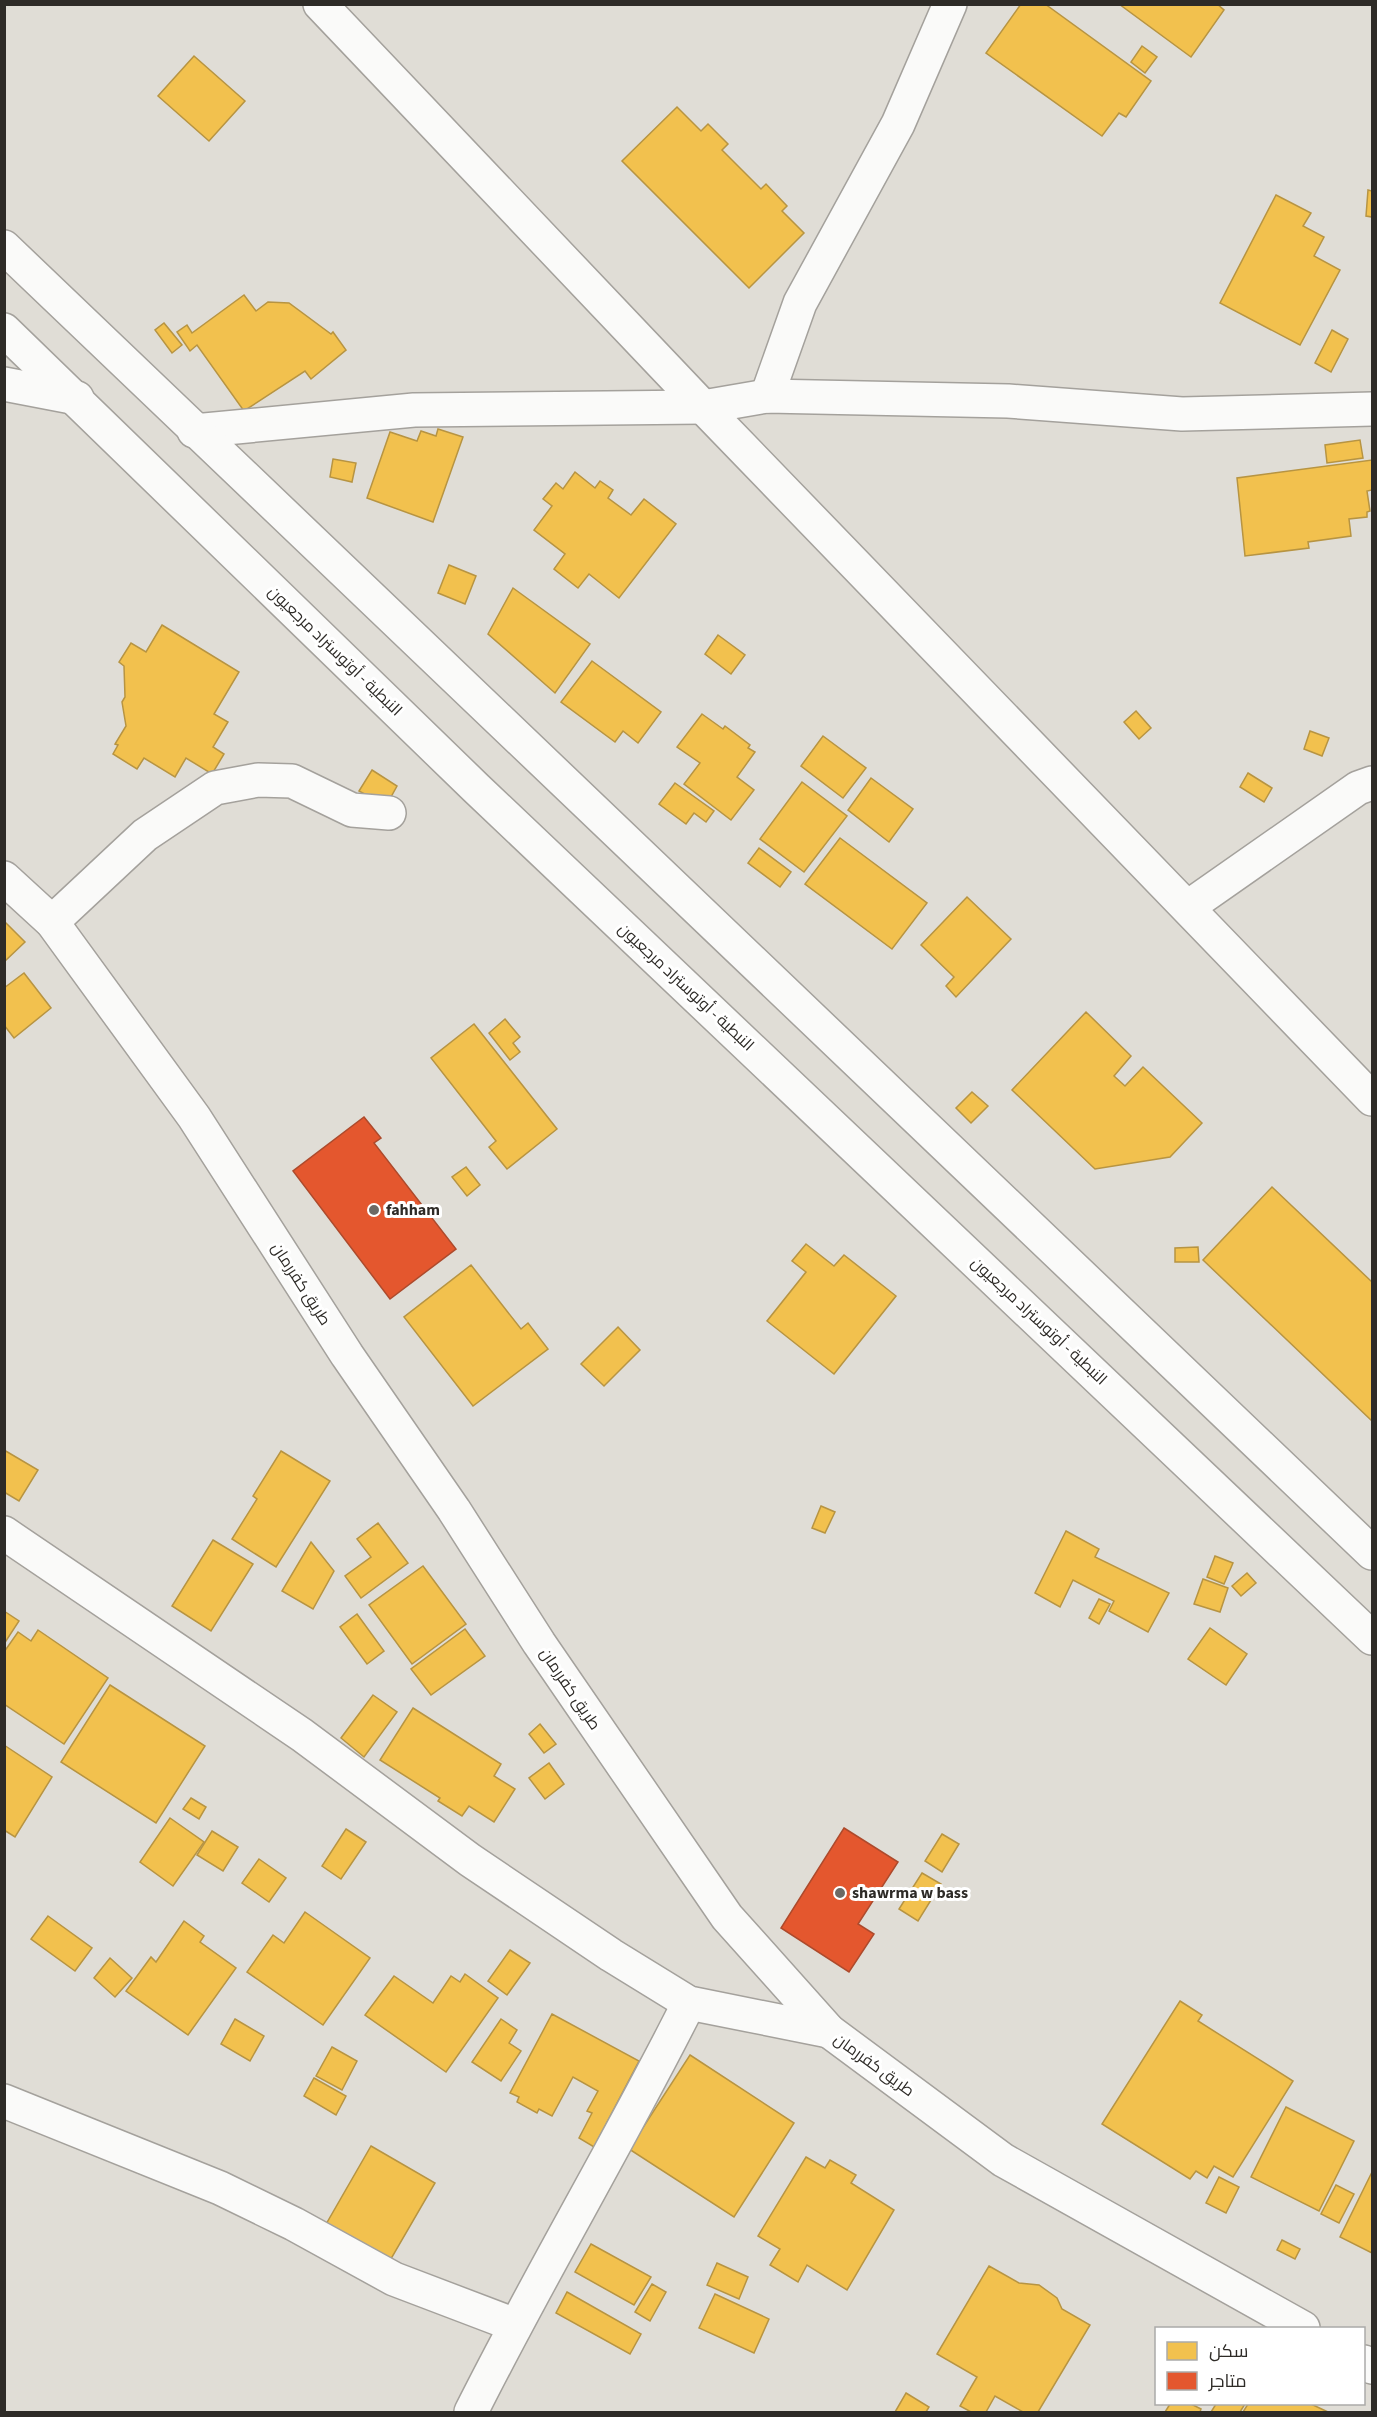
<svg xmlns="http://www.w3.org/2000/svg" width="1377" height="2417" font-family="'Source Sans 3',Cairo,sans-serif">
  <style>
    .homes { fill: #f2c14e; stroke: #b79442; stroke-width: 1.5 }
    .shops { fill: #e4572e; stroke: #ad4a2c; stroke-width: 1.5 }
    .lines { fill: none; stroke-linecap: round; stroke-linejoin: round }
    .street-casing { stroke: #a4a19c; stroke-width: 36 }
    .secondary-casing { stroke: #a4a19c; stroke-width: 36 }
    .highway-casing { stroke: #a4a19c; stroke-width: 36 }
    .street { stroke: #fafaf9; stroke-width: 33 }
    .secondary { stroke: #fafaf9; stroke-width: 33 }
    .highway { stroke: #fafaf9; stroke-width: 33 }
    .poi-dot { fill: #6c6964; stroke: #fff; stroke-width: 2 }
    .labels { text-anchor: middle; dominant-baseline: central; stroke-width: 6; stroke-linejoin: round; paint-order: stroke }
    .street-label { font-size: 16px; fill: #2e2b27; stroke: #fff }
    .poi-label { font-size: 16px; font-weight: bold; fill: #2e2b27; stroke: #fff; text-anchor: start }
  </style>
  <rect width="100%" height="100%" fill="#e0ddd6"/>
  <!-- homes -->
  <g class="homes">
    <polygon points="1021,4 1045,4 1151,81 1126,117 1119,113 1102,136 986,53"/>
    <polygon points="1119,4 1217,4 1224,10 1191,57"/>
    <polygon points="1142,46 1157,57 1145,73 1131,62"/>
    <polygon points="194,56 245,101 209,141 158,96"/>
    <polygon points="677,107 701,131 708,124 728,144 722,150 761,189 766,184 787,206 782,211 804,233 749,288 622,161"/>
    <polygon points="1368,190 1372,191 1372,217 1366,216"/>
    <polygon points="1276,195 1311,213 1303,226 1324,237 1314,256 1340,270 1300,345 1220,303"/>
    <polygon points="244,295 256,311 268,302 289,303 331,334 333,332 346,350 311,379 305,371 244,411 197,345 190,351 177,332 187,325 192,333"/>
    <polygon points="164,323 182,345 172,353 155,330"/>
    <polygon points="1332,330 1348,339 1331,372 1315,363"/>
    <polygon points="438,429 463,437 433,522 367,498 390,432 417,441 421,431 436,436"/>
    <polygon points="1360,440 1363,458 1327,463 1325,445"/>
    <polygon points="333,459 356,463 352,482 330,477"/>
    <polygon points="1372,460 1372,490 1367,491 1370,511 1367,512 1367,517 1349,519 1351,536 1308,542 1309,548 1245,556 1237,478"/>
    <polygon points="575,472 595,488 600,481 613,490 608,498 631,515 644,499 676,524 619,598 589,574 578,588 554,569 565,554 534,530 552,506 543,499 556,483 563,489"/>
    <polygon points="449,565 476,576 465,604 438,593"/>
    <polygon points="513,588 590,644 555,693 488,634"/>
    <polygon points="162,625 239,672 214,714 228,722 213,747 224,754 212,774 186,758 175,777 144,758 137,769 113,754 118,745 115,744 126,726 122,702 125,697 124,666 119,662 131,643 146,652"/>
    <polygon points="718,635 745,655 731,674 705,654"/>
    <polygon points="592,661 661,712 638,743 623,731 615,742 561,702"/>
    <polygon points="1136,711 1151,728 1139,739 1124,722"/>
    <polygon points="702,714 723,729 725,726 750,745 748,748 755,752 737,777 754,790 731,820 684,784 700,763 677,747"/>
    <polygon points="1310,731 1329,738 1322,756 1304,749"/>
    <polygon points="823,736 866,768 843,798 801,766"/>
    <polygon points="372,770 397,786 386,806 359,791"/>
    <polygon points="1248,773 1272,788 1264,802 1240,787"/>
    <polygon points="871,778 913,809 889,842 848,810"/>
    <polygon points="802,782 847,816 804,872 760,839"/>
    <polygon points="675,783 714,811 706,822 694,813 686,824 659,804"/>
    <polygon points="840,838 927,903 892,949 805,884"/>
    <polygon points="759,848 791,872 780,887 748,863"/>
    <polygon points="967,897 1011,939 956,997 946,986 954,977 921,945"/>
    <polygon points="4,921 25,942 4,962"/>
    <polygon points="24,973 51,1008 14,1038 4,1025 4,988"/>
    <polygon points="1086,1012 1131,1056 1114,1076 1125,1086 1143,1067 1202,1123 1170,1157 1095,1169 1012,1090"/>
    <polygon points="505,1019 520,1037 513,1043 520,1052 510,1060 489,1033"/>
    <polygon points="474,1024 557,1129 507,1169 489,1147 496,1141 431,1058"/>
    <polygon points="972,1092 988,1106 971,1123 956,1108"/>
    <polygon points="466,1167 480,1185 467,1196 452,1177"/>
    <polygon points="1272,1187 1372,1282 1372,1421 1203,1260"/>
    <polygon points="806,1244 834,1266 844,1255 896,1296 834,1374 767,1321 806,1272 792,1261"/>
    <polygon points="1198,1247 1199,1262 1175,1262 1175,1248"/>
    <polygon points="471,1265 521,1329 528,1323 548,1349 473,1406 404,1317"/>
    <polygon points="618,1327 640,1350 604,1386 581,1364"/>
    <polygon points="4,1450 38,1470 19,1501 4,1492"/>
    <polygon points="281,1451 330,1481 276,1567 232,1539 257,1499 253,1496"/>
    <polygon points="821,1506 835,1512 825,1533 812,1528"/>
    <polygon points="378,1523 408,1563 361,1598 345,1576 371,1557 357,1539"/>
    <polygon points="1066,1531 1099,1549 1095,1557 1169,1593 1148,1632 1109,1611 1114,1601 1073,1580 1060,1607 1035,1593"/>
    <polygon points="213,1540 253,1564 211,1631 172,1606"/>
    <polygon points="311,1542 334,1571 313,1609 282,1591"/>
    <polygon points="1215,1556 1233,1563 1224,1584 1207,1577"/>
    <polygon points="423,1566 466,1624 412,1664 369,1605"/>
    <polygon points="1247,1573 1256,1583 1241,1596 1232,1586"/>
    <polygon points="1203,1579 1228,1588 1220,1612 1194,1604"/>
    <polygon points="1099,1599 1110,1604 1099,1624 1089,1618"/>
    <polygon points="4,1611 19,1621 4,1644"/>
    <polygon points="357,1614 384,1651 367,1664 340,1627"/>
    <polygon points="1210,1628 1247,1654 1226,1685 1188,1659"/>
    <polygon points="465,1629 485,1656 431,1695 411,1669"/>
    <polygon points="38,1630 108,1678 64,1744 4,1704 4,1652 18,1632 31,1641"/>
    <polygon points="110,1685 205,1746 156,1823 61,1762"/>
    <polygon points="373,1695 397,1712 364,1757 341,1738"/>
    <polygon points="413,1708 501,1764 494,1776 515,1789 494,1822 469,1806 462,1816 438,1801 440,1798 380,1760"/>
    <polygon points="540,1724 556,1744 544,1753 529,1734"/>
    <polygon points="4,1745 52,1777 15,1837 4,1830"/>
    <polygon points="549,1763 564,1784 545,1799 529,1778"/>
    <polygon points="191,1798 206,1807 199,1819 183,1809"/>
    <polygon points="170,1818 204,1842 173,1886 140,1862"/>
    <polygon points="346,1829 366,1842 341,1879 322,1866"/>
    <polygon points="212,1831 238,1847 223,1871 197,1855"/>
    <polygon points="942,1834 959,1844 942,1872 925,1861"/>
    <polygon points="259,1859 286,1878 269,1902 242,1883"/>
    <polygon points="922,1873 941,1884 918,1921 899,1909"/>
    <polygon points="305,1912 370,1958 323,2025 247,1972 273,1935 284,1943"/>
    <polygon points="48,1916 92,1948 75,1971 31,1939"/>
    <polygon points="184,1921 204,1936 200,1942 236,1968 188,2035 126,1991 151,1957 156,1962"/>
    <polygon points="510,1950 530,1963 507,1995 488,1981"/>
    <polygon points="110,1958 132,1978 115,1997 94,1978"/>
    <polygon points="465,1974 498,1998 446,2072 365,2015 394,1976 433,2003 451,1976 460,1982"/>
    <polygon points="1180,2001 1202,2015 1198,2021 1293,2081 1233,2177 1214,2166 1207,2178 1196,2171 1190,2179 1102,2124"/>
    <polygon points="552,2014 639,2061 594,2147 579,2138 592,2113 587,2111 598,2091 573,2077 552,2116 539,2109 537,2113 517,2102 519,2097 510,2093"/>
    <polygon points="235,2019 264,2036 250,2061 221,2044"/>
    <polygon points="501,2019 517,2030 509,2043 521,2051 501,2081 472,2062"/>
    <polygon points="332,2047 357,2061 342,2090 316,2076"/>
    <polygon points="690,2055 794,2123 734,2217 629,2149"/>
    <polygon points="314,2078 346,2096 336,2115 304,2096"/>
    <polygon points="1286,2107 1354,2141 1319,2211 1251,2177"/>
    <polygon points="371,2146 435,2183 388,2264 325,2226"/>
    <polygon points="806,2157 825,2168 830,2160 856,2175 851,2183 894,2210 847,2290 807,2265 798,2282 770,2265 780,2249 758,2236"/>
    <polygon points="1372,2172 1372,2253 1340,2237"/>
    <polygon points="1219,2177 1239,2187 1226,2213 1206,2203"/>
    <polygon points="1336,2185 1354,2194 1339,2223 1321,2214"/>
    <polygon points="1282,2240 1300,2249 1295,2259 1277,2250"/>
    <polygon points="591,2244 651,2277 634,2305 575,2272"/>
    <polygon points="717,2263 748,2277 739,2299 707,2285"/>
    <polygon points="989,2266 1019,2283 1039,2285 1057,2298 1062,2309 1090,2325 1038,2412 1023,2412 995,2396 986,2412 971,2412 960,2406 977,2377 937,2354"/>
    <polygon points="652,2284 666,2292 650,2321 635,2312"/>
    <polygon points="567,2292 641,2334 630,2354 556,2313"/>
    <polygon points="715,2294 769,2319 754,2353 699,2328"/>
    <polygon points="906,2393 929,2407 926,2412 895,2412"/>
    <polygon points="1170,2404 1191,2404 1201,2409 1200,2412 1165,2412"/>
    <polygon points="1216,2404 1245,2404 1240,2412 1211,2412"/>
    <polygon points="1248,2404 1311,2404 1328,2412 1243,2412"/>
  </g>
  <!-- shops -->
  <g class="shops">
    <polygon points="364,1117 381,1138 374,1143 456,1249 390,1299 293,1171"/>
    <polygon points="844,1828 898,1862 858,1924 874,1934 849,1972 781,1928"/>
  </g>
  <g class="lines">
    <!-- street casing -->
    <g class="street-casing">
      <g id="street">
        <polyline points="4,384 77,398"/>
        <polyline points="767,396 800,303 898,124 950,4"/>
        <polyline points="194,431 414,410 703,407 767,396 1008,401 1182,414 1372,409"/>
        <polyline points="1188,907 1358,788 1372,783"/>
        <polyline points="52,922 145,835 215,788 258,780 292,781 352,810 389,813"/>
        <polyline points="4,1533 302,1735 470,1860 611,1955 689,2003 829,2031"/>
        <polyline points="4,2101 220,2188 294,2224 394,2279 515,2325"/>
        <path d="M471,2412c69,-138 149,-271 218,-409"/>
      </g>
    </g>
    <!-- secondary casing -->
    <g class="secondary-casing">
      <g id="secondary">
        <polyline points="320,4 703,407 1372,1099"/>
        <polyline points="4,878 52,922 194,1117 347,1355 454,1510 539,1643 727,1917 829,2031 1003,2160 1303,2328"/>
        <polyline points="1364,2362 1372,2367"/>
      </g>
    </g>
    <!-- highway casing -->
    <g class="highway-casing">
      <g id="highway">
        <polyline points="4,247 1372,1553"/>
        <polyline points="4,330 476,788 1372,1638"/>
      </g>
    </g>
    <!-- street -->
    <use href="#street" class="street"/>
    <!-- secondary -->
    <use href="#secondary" class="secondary"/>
    <!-- highway -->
    <use href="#highway" class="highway"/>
  </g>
  <!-- markers -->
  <g class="poi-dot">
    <circle cx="374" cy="1210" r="6"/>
    <circle cx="840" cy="1893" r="6"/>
  </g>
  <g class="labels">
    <!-- street labels -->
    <g class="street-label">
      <text transform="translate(335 651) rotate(44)">النبطية - أوتوستراد مرجعيون</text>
      <text transform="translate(686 987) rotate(43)">النبطية - أوتوستراد مرجعيون</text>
      <text transform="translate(301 1284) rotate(57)">طريق كفررمان</text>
      <text transform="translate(1039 1321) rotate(43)">النبطية - أوتوستراد مرجعيون</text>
      <text transform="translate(570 1689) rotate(56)">طريق كفررمان</text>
      <text transform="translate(874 2065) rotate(36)">طريق كفررمان</text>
    </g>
    <!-- poi labels -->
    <g class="poi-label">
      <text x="386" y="1210">fahham</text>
      <text x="852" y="1893">shawrma w bass</text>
    </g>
  </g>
  <!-- border -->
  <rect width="1377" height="2417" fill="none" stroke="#2e2b27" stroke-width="12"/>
  <!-- legend -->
  <rect x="1155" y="2327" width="210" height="78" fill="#ffffff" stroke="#abaaa9" stroke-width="1.5"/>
  <rect x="1167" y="2342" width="30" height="18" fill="#f2c14e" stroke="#abaaa9" stroke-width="1.5"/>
  <text x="1209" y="2357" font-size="18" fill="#2e2b27">سكن</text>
  <rect x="1167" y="2372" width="30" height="18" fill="#e4572e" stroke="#abaaa9" stroke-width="1.5"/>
  <text x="1209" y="2387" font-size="18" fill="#2e2b27">متاجر</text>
</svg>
